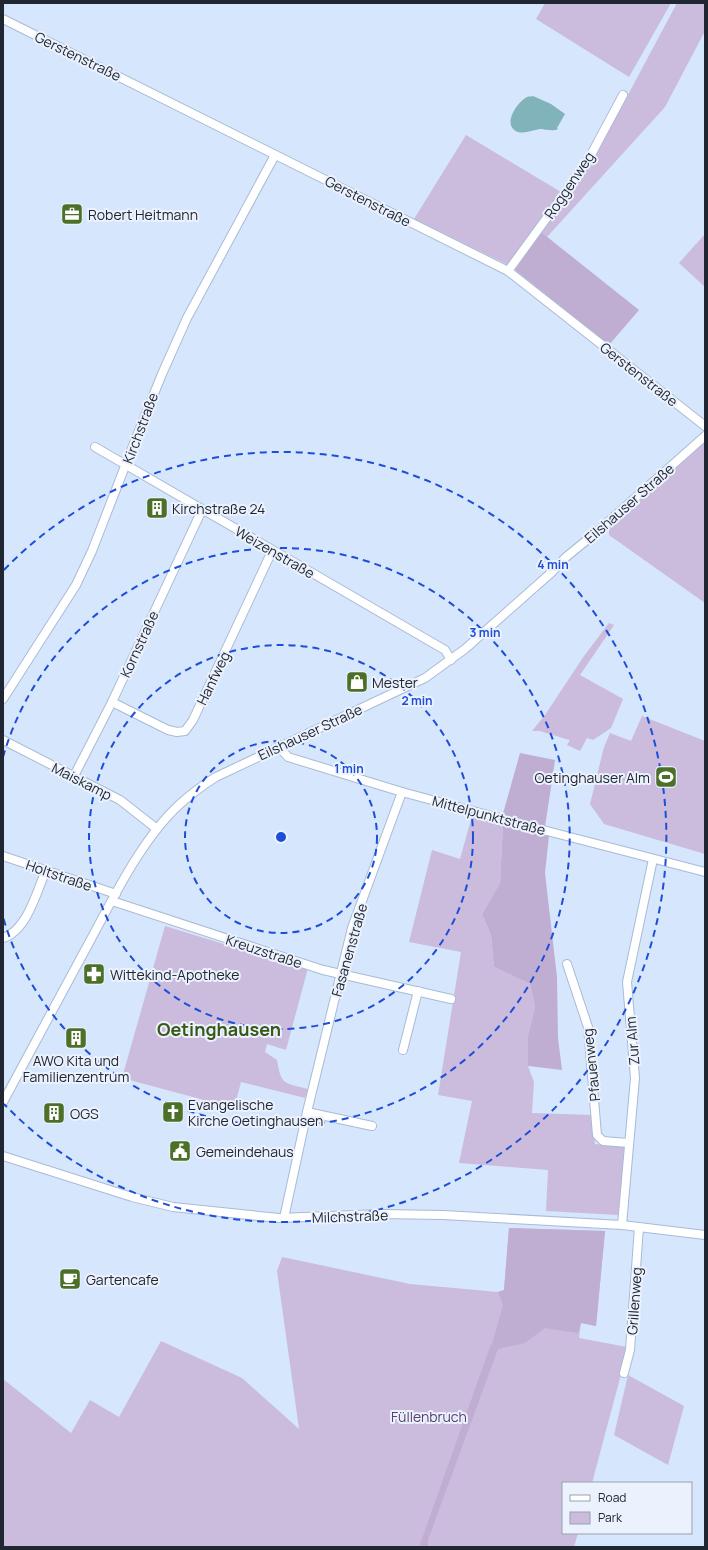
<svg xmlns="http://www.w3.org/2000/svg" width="708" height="1550" font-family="Manrope,sans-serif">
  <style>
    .green { fill: #cbbbdc }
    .forest { fill: #c0aed2 }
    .water { fill: #80b3ba }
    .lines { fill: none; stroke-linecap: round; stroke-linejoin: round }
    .minor-casing { stroke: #a8bbd6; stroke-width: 10 }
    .minor { stroke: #fff; stroke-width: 8 }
    .ring { fill: none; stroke: #1d4ed8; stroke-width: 2; stroke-dasharray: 7 5 }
    .labels { text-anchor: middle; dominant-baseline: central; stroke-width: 4; stroke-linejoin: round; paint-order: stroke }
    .street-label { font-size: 14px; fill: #202732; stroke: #ebf2fe }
    .poi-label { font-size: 14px; fill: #202732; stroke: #ebf2fe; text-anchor: start }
    .park-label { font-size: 14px; fill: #573d6e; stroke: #ebf2fe }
    .district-label { font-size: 18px; font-weight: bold; fill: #395715; stroke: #ebf2fe }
    .centre { fill: #1d4ed8; stroke: #ebf2fe; stroke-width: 2 }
    .ring-label { font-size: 12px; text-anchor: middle; font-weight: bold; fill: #1d4ed8; stroke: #ebf2fe; stroke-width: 4; stroke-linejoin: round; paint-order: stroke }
  </style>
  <rect width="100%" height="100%" fill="#d6e6fc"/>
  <!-- green -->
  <g class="green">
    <polygon points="545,3 671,3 629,77 536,19"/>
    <polygon points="677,3 705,3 705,31 665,107 547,237 541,232 590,166"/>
    <polygon points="466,135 561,192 508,265 414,219"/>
    <polygon points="705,234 705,287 679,263"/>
    <polygon points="705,442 705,603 609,535 609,528"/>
    <polygon points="609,623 614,625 580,675 623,699 611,728 593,740 587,738 580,751 567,745 570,740 566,739 540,731 532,731 545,715 584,656"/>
    <polygon points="642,716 705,741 705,854 604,824 590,804 604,747 610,733 631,741"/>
    <polygon points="472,816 503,825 500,883 482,914 491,935 494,967 530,984 535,1006 528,1038 528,1066 534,1082 532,1113 592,1115 595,1144 625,1147 618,1215 546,1211 548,1170 459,1163 472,1101 438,1095 461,952 409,942 432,850 460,859"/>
    <path d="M165,926l130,40 13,2 -22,82 -19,-6 -2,8 12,8c4,26 8,23 31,29l-3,9 -64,-16 -7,26 -112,-30z"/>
    <polygon points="509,1228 605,1231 596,1326 581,1323 579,1338 627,1347 627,1352 592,1483 563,1483 563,1533 578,1533 574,1547 3,1547 3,1379 71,1433 90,1400 119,1417 161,1341 242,1378 299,1429 277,1271 282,1257 410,1284 498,1292 504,1290"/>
    <polygon points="628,1375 684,1406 668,1465 614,1435"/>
  </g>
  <!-- forest -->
  <g class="forest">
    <polygon points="541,232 639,310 609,345 515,270"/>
    <polygon points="520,753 555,760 545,827 502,817"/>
    <polygon points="503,825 549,836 545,873 557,977 558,1038 562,1070 528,1066 528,1037 535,1006 530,984 494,967 491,935 482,914 500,883"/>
    <polygon points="509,1228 605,1231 596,1326 581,1323 578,1333 545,1328 525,1343 498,1349 428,1540 428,1547 419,1547 491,1344 493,1345 492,1344 503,1305 498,1292 504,1290"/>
  </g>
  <!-- water -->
  <path class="water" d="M533,96l18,8 14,10 -8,14 1,1c-6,3 -12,0 -18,0 -8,1 -14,5 -22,3 -17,-6 -1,-30 9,-35 2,-1 4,0 6,-1z"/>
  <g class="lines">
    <!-- minor casing -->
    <g class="minor-casing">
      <g id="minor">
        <polyline points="3,19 508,271 705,426"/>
        <polyline points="508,271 586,164 623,95"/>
        <polyline points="95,447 445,650 451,660"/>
        <polyline points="3,699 76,585 92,551 136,438 162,374 187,318 275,155"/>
        <polyline points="112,702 168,730 177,732 185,731 193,720 272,551"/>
        <polyline points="3,740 120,800 157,829"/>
        <polyline points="279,747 288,757 402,792 547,831 705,872"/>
        <polyline points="74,776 112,702 202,510"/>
        <polyline points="3,856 116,894"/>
        <polyline points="112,901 323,970 451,999"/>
        <path d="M3,938c24,-7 34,-47 43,-68"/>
        <polyline points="567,964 588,1027 597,1135 603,1141 629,1143"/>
        <polyline points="403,1050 418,991"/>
        <path d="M3,1102c27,-50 54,-100 81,-150 26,-47 56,-112 96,-148 11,-10 23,-19 36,-27l209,-99 40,-29 87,-77 14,-15 32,-26 107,-95"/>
        <polyline points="307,1112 372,1126"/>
        <polyline points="3,1156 132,1197 173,1207 279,1218 381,1214 443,1215 622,1225 705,1235"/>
        <polyline points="284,1218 307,1112 352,928 402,792"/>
        <polyline points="622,1225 635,1078 627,982 653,859"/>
        <polyline points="624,1373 630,1350 639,1227"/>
      </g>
    </g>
    <!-- minor -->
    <use href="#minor" class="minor"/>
  </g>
  <!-- distance rings -->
  <g class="ring">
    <circle cx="281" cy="837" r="96"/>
    <circle cx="281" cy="837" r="192"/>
    <path d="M3 757A289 289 0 1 1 3 917"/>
    <path d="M4 570A385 385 0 1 1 4 1104"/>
  </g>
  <!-- icons -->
  <defs>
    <g id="office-square" transform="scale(1.15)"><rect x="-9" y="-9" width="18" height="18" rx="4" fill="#4d7028" stroke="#ebf2fe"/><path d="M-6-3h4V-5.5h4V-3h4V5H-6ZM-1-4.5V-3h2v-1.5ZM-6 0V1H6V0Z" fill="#fff"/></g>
    <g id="building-square" transform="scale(1.15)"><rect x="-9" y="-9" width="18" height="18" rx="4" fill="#4d7028" stroke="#ebf2fe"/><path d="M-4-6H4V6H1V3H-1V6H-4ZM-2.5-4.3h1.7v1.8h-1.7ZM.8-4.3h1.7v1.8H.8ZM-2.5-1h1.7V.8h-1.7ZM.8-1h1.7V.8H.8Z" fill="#fff"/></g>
    <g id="shop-square" transform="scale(1.15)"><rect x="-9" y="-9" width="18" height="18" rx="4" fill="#4d7028" stroke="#ebf2fe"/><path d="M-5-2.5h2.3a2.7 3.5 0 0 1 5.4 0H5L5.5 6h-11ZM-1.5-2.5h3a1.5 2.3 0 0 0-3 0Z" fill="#fff"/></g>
    <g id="stadium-square" transform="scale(1.15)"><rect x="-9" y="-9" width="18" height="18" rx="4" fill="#4d7028" stroke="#ebf2fe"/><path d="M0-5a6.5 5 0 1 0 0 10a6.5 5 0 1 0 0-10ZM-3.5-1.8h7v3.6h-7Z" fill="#fff"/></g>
    <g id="pharmacy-square" transform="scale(1.15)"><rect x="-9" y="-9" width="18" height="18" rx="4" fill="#4d7028" stroke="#ebf2fe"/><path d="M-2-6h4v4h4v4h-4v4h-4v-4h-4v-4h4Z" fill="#fff"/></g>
    <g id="church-square" transform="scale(1.15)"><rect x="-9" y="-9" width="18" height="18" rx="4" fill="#4d7028" stroke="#ebf2fe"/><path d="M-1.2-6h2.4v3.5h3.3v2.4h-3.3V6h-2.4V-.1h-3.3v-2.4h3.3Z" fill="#fff"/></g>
    <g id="civic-square" transform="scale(1.15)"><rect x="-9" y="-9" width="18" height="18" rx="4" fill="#4d7028" stroke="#ebf2fe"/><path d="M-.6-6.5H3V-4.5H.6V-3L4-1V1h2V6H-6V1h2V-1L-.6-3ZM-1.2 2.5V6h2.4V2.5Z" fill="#fff"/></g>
    <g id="cafe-square" transform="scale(1.15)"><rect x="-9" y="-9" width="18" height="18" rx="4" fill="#4d7028" stroke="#ebf2fe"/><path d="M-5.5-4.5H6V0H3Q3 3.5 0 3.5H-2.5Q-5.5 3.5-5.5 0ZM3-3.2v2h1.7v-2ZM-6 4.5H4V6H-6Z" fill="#fff"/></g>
  </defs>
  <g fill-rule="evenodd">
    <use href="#office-square" x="72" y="214"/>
    <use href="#building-square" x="157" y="508"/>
    <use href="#shop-square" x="357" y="682"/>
    <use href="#stadium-square" x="666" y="777"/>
    <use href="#pharmacy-square" x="94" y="974"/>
    <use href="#building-square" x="76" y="1038"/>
    <use href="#church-square" x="173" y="1112"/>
    <use href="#building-square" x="54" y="1113"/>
    <use href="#civic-square" x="180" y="1151"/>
    <use href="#cafe-square" x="70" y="1279"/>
  </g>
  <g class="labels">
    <!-- street labels -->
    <g class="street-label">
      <text transform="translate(78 56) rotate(26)">Gerstenstraße</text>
      <text transform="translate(569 185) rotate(-56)">Roggenweg</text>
      <text transform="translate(368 201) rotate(27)">Gerstenstraße</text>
      <text transform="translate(639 374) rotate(38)">Gerstenstraße</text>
      <text transform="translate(140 428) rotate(-69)">Kirchstraße</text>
      <text transform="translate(629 503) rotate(-41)">Eilshauser Straße</text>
      <text transform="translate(275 552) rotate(30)">Weizenstraße</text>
      <text transform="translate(139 644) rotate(-65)">Kornstraße</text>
      <text transform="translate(213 678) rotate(-64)">Hanfweg</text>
      <text transform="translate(310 732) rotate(-25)">Eilshauser Straße</text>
      <text transform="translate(82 781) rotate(27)">Maiskamp</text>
      <text transform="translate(489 815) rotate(15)">Mittelpunktstraße</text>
      <text transform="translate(59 875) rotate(19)">Holtstraße</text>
      <text transform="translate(349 950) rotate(-74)">Fasanenstraße</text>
      <text transform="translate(264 951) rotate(18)">Kreuzstraße</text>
      <text transform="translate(632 1041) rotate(-95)">Zur Alm</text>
      <text transform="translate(591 1065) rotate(-96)">Pfauenweg</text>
      <text transform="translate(350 1216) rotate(-2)">Milchstraße</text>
      <text transform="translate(634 1301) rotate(-86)">Grillenweg</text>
    </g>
    <!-- poi labels -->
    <g class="poi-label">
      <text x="88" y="214">Robert Heitmann</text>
      <text x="172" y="508">Kirchstraße 24</text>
      <text x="372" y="682">Mester</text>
      <text x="650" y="777" text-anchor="end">Oetinghauser Alm</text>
      <text x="110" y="974">Wittekind-Apotheke</text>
      <text x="76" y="1060" text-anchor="middle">AWO Kita und<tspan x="76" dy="16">Familienzentrum</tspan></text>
      <text x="188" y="1104">Evangelische<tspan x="188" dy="16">Kirche Oetinghausen</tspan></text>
      <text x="70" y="1113">OGS</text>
      <text x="196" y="1151">Gemeindehaus</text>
      <text x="86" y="1279">Gartencafe</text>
    </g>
    <!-- park labels -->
    <g class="park-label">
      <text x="429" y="1416">Füllenbruch</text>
    </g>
    <!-- district labels -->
    <g class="district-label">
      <text x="219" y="1029">Oetinghausen</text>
    </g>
  </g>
  <circle cx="281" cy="837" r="6" class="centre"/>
  <g class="ring-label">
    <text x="553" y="569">4 min</text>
    <text x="485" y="637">3 min</text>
    <text x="417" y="705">2 min</text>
    <text x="349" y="773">1 min</text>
  </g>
  <!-- border -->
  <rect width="708" height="1550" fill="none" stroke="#202732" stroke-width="8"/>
  <!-- legend -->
  <rect x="562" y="1482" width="130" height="52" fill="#ebf2fe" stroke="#9aa1ac"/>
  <rect x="570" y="1495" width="20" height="6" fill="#ffffff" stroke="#9aa1ac"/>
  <text x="598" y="1502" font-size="12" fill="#202732">Road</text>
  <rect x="570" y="1512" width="20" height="12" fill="#cbbbdc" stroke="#9aa1ac"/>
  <text x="598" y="1522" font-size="12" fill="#202732">Park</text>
</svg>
